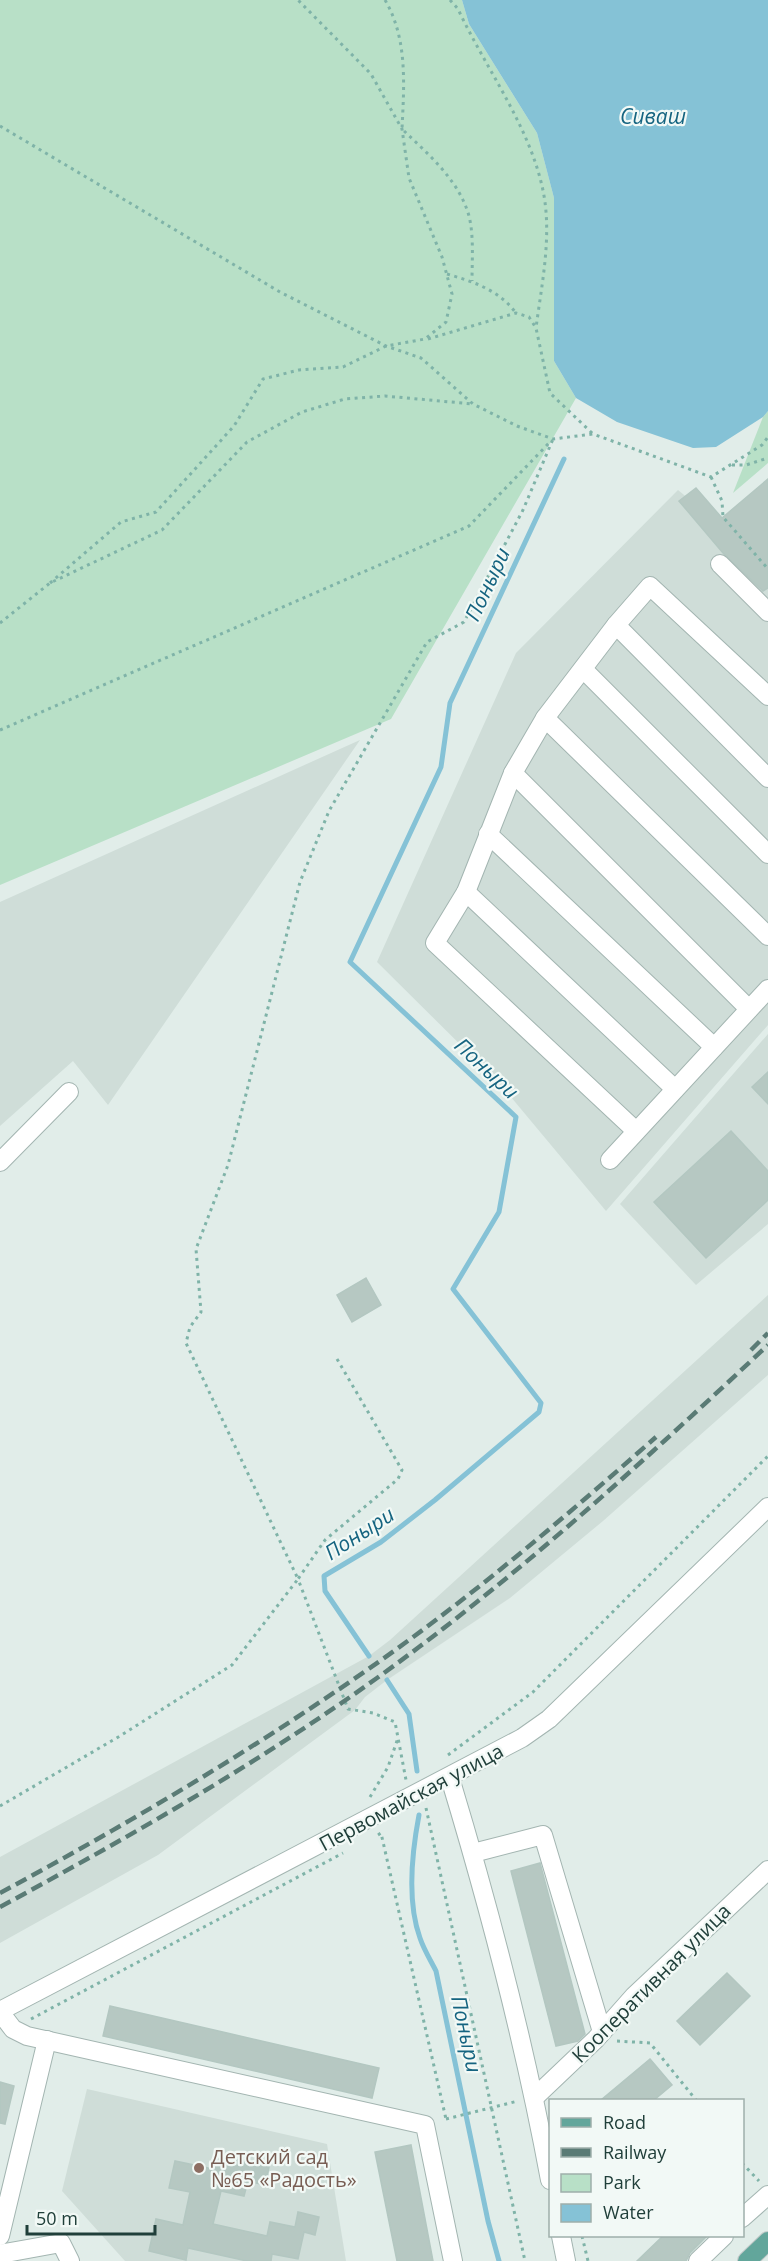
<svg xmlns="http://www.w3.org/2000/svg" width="768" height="2261" font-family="'Open Sans',sans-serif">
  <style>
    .built { fill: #cfddd8 }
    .green { fill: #b8e0c7 }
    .water { fill: #85c2d6 }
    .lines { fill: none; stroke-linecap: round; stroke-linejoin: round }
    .stream { stroke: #85c2d6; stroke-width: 5 }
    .building { fill: #b6c8c2; stroke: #b3c7c1; stroke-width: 1.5 }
    .minor-casing { stroke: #a3b5b1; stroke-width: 20 }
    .major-casing { stroke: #c1c9c8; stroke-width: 20 }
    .path { stroke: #7fb3a8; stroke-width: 3; stroke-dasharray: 3 4.5; stroke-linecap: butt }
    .minor { stroke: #fff; stroke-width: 18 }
    .major { stroke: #62a69b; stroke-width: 18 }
    .rail { stroke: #5a7b75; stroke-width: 4.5; stroke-dasharray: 12 6; stroke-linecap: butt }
    .education-dot { fill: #8d6e63; stroke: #f2f9f6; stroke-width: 2 }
    .labels { text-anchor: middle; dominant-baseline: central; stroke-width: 4.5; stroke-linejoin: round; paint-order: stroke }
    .street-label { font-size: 20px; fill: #203f3a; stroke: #f2f9f6 }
    .education-label { font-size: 20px; fill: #785e54; stroke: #f2f9f6; text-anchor: start }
    .water-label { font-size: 21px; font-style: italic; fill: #156480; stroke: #f2f9f6 }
  </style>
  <rect width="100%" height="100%" fill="#e1ede9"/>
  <!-- built -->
  <g class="built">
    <polygon points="768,481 768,1025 606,1211 501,1085 377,962 516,653 678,490 718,523"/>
    <polygon points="360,740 108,1105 73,1061 0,1126 0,902"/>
    <polygon points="768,1034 768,1224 696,1285 620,1204"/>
    <polygon points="768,1295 768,1375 603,1521 510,1598 387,1680 365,1697 355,1710 158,1855 0,1943 0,1857 369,1656 390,1640"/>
    <polygon points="87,2089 327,2144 346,2261 125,2261 62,2191"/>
  </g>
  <!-- green -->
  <g class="green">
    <polygon points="0,0 462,0 469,24 537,133 554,198 554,361 576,398 391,719 0,885"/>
    <polygon points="768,411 768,463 733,493 763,417"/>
  </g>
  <!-- water -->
  <polygon class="water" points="462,0 768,0 768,411 763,417 716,447 693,448 617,422 576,398 554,361 554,198 537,133 469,24"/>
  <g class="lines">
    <!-- stream -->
    <g class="stream">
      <polyline points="369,1656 325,1591 324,1576 381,1542 435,1500 539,1412 541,1403 453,1289 499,1212 516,1117 350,962 441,767 450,703 564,459"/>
      <polyline points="387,1680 409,1714 417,1771"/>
      <path d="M419,1815c-7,37 -12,87 1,123 4,12 11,23 16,33l52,250 11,40"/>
    </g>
  </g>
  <!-- building -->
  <g class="building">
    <polygon points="768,479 768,588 763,591 723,553 679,501 696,488 722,518"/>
    <polygon points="768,1072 768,1104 752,1087"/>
    <polygon points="731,1131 768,1171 768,1200 706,1258 654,1202"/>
    <polygon points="366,1278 381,1305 352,1322 337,1295"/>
    <polygon points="540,1863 585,2034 578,2041 556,2046 511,1871"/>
    <polygon points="727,1973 750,1996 700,2045 677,2021"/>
    <polygon points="110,2006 379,2068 372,2098 103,2036"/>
    <polygon points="650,2059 672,2085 654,2100 601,2100"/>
    <polygon points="0,2082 14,2086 5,2124 0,2123"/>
    <polygon points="411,2145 433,2261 397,2261 375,2152"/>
    <polygon points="216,2155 269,2167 265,2185 248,2181 244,2196 221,2191 213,2224 267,2236 270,2222 295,2227 298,2212 319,2217 315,2235 304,2232 298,2259 272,2254 271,2261 247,2261 188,2248 186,2260 149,2251 156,2219 183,2225 190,2192 169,2188 175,2161 213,2169"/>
    <polygon points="664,2235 708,2235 690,2253 686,2261 637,2261"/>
  </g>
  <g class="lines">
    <!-- minor casing -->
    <g class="minor-casing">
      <g id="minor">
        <polyline points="720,564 768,612"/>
        <polyline points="616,625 768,778"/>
        <polyline points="583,669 768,854"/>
        <polyline points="545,718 768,936"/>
        <polyline points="513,773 749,1009"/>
        <polyline points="488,834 714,1047"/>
        <polyline points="466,892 675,1089"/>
        <polyline points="636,1131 435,943 466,892 513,773 545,718 616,625 650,586 768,696"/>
        <polyline points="610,1160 768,989"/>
        <polyline points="0,1162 69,1092"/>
        <path d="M450,1778c40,132 75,267 100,402"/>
        <polyline points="473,1853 543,1835 602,2032"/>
        <polyline points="0,2011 522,1738 549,1719 768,1507"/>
        <polyline points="0,2012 13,2029 27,2036 425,2125 453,2261"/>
        <polyline points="535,2097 596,2039 634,1996 768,1870"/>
        <polyline points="742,2218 768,2195"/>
        <polyline points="0,2236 47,2040"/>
        <polyline points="561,2236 566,2261"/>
        <polyline points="0,2254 61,2243 70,2261"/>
        <polyline points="698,2261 724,2236"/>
      </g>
    </g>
    <!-- major casing -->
    <g class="major-casing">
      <polyline id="major" points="747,2261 768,2241"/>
    </g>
    <!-- path -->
    <g class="path">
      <path d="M385,0c23,39 19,86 17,129 26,25 57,51 67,87 5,20 3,45 3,65"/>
      <path d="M450,0l8,9c27,58 70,115 84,177 11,46 0,96 -6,142"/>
      <polyline points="0,126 280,292 386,346 421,358 473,404 517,426 553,439 593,434 711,477 762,445 768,437"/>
      <path d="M447,274c27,8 52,16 69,39"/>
      <polyline points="428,339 516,313 529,317 536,328 550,393 593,434"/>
      <polyline points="732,465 746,465 768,458"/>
      <polyline points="711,477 722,501 723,517 768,569"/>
      <polyline points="50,583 121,522 156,512 234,426 263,379 299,370 343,367 386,346 425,339 446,322 452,294 442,257 409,178 402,129 371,74 298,0"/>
      <polyline points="0,623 50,583 162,530 247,442 302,412 345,399 385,396 473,404"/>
      <polyline points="0,730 469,526 550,442"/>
      <polyline points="337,1359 402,1470 398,1479 325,1540 298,1579 348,1709 373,1713 395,1722 406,1780"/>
      <polyline points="448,1755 533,1692 768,1456"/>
      <polyline points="370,1797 388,1767 398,1738"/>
      <polyline points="0,1806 120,1736 232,1665 298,1579 186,1343 190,1327 201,1312 196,1249 228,1165 300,882 329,811 427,642 464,622 523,510 553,439"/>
      <polyline points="426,1808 525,2261"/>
      <polyline points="378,1835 381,1833 446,2119"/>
      <polyline points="31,2019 343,1853"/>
      <polyline points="617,2041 650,2043 696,2100"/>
      <polyline points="446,2119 518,2101"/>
      <polyline points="742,2163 759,2181"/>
      <polyline points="582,2236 588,2261"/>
    </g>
    <!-- minor -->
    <use href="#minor" class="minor"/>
    <!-- major -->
    <use href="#major" class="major"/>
    <!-- rail -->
    <g class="rail">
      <polyline points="751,1350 768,1333"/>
      <path d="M0,1893c126,-68 249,-141 367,-223 101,-70 197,-152 289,-233"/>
      <path d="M0,1907c129,-70 257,-143 377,-229 139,-100 266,-216 391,-333"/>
    </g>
  </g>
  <!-- markers -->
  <circle class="education-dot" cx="199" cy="2168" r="6"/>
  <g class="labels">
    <!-- street labels -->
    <g class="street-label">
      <text transform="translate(411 1797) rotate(-28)">Первомайская улица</text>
      <text transform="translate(651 1983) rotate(-45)">Кооперативная улица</text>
    </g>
    <!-- education labels -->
    <g class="education-label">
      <text x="211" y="2156">Детский сад<tspan x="211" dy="23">№65 «Радость»</tspan></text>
    </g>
    <!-- water labels -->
    <g class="water-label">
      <text x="653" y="116">Сиваш</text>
      <text transform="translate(487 584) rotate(-65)">Поныри</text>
      <text transform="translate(487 1068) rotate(43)">Поныри</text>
      <text transform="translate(359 1533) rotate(-33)">Поныри</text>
      <text transform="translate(467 2034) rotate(78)">Поныри</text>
    </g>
  </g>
  <!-- legend -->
  <rect x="549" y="2099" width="195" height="138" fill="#f2f9f6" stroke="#9eafab" stroke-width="1.5"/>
  <rect x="561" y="2118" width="30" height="9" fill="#62a69b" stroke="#9eafab" stroke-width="1.5"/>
  <text x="603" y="2129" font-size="18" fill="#203f3a">Road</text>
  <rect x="561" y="2148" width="30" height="9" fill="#5a7b75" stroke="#9eafab" stroke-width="1.5"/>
  <text x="603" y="2159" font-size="18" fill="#203f3a">Railway</text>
  <rect x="561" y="2174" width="30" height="18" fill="#b8e0c7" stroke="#9eafab" stroke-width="1.5"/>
  <text x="603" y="2189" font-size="18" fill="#203f3a">Park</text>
  <rect x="561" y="2204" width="30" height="18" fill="#85c2d6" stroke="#9eafab" stroke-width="1.5"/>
  <text x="603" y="2219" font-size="18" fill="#203f3a">Water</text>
  <!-- scale -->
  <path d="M27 2225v9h128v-9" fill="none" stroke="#203f3a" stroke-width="3"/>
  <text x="36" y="2225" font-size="18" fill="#203f3a" stroke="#f2f9f6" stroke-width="4.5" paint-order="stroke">50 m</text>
</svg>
